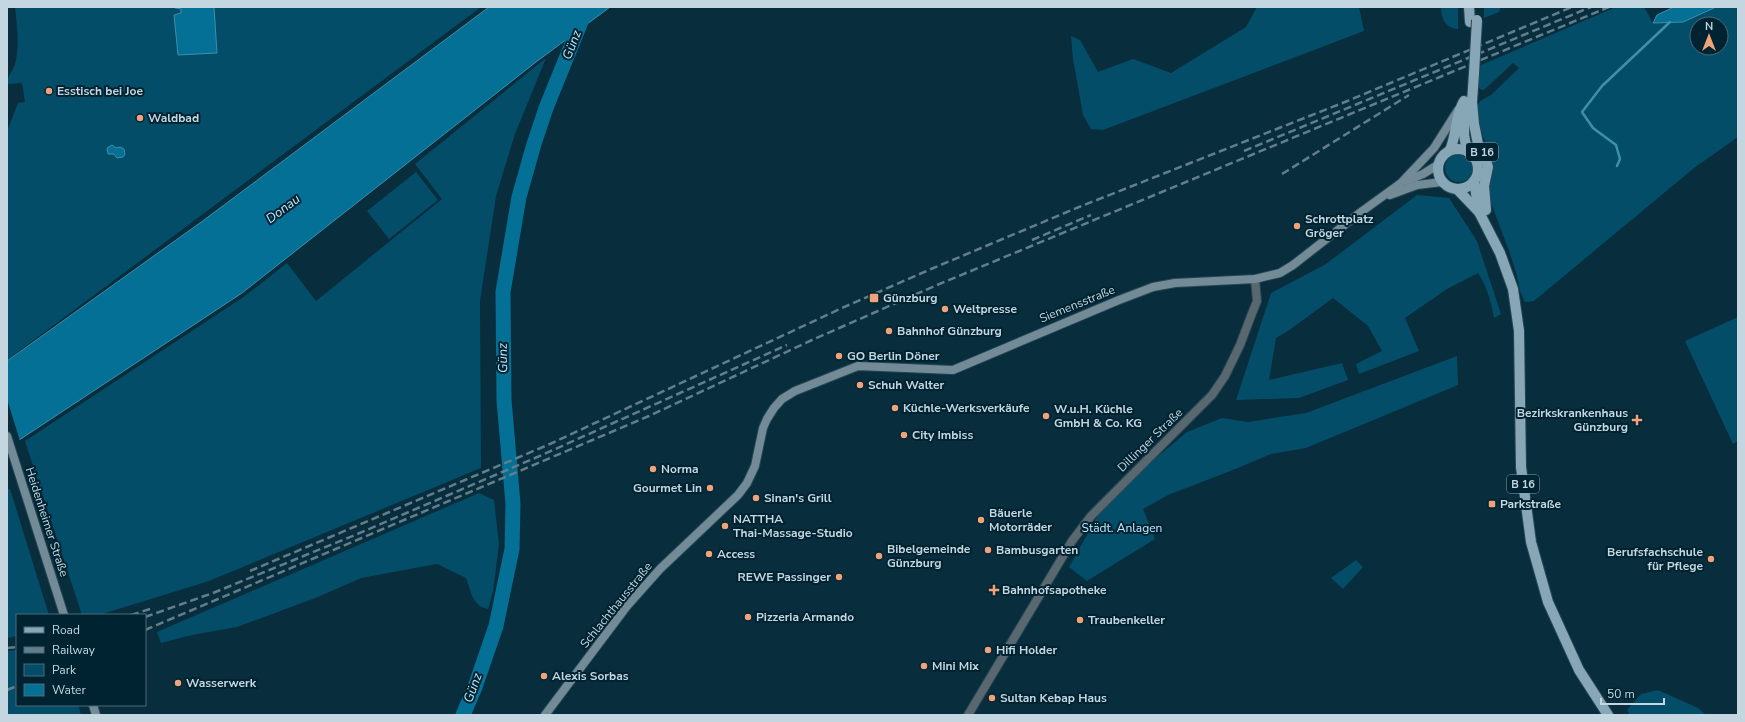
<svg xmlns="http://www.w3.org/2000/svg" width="1745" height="722" font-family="'Nunito Sans',sans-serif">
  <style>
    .green { fill: #044d68; fill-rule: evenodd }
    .water { fill: #047095; stroke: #3e8fac }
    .pier { fill: #082d3c }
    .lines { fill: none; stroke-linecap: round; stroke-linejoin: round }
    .stream { stroke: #3e8fac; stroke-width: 2.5 }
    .river { stroke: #047095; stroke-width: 15 }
    .tertiary-casing { stroke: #264856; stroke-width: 10 }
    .secondary-casing { stroke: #264856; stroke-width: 10 }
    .primary-casing { stroke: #264856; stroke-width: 12 }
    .tertiary { stroke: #59676f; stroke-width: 8 }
    .secondary { stroke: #738b97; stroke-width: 8 }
    .primary { stroke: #87a6b6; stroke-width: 10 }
    .rail { stroke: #627e8b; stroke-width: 2.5; stroke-dasharray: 8 4; stroke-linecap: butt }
    .primary-bridge-casing { stroke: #264856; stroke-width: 12; stroke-linecap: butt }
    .primary-bridge { stroke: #87a6b6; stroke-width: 10 }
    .poi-dot { fill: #f0a279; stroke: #002332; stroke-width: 1.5 }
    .labels { text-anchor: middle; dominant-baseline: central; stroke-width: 4; stroke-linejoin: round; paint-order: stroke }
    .shield { fill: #002332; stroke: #89a0ac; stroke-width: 1 }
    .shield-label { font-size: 11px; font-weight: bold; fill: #c4d6e0 }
    .poi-label { font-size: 12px; font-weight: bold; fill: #c4d6e0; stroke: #002332; text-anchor: start }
    .street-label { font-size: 12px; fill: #c4d6e0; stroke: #002332 }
    .park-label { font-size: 12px; fill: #bfe9ff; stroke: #002332 }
    .water-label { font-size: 13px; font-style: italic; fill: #bfe8fe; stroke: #002332 }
  </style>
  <rect width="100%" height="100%" fill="#082d3c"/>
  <!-- green -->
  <g class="green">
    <path d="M15,7h466l-474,353v-229l11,-28 7,-1 -3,-19 -15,1c0,-8 6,-13 8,-20 5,-20 2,-37 0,-57z"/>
    <polygon points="1257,7 1359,7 1364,31 1103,130 1091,129 1083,115 1073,59 1071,36 1080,40 1098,72 1133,59 1171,73 1246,27"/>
    <path d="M1441,7h17v22c-13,-1 -17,-11 -17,-22z"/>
    <polygon points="1484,7 1501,7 1499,12 1484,18"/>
    <path d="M1616,7h28l9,16 30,-1 33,-15h22v130l-44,31 -160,133 -9,1 -5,-11 -4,-19 -7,-21 -19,-51 -1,-11 4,-17v-10l-12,-31 -4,-15v-9l3,-6 11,-6 28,-27 -6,-5 -29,27c-12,-1 -5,-16 -3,-25zM1697,24h24v24h-24z"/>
    <polygon points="546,58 515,134 496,196 480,301 481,468 209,581 99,615 82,615 25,441 245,296 287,263 316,301 442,199 415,164"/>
    <circle cx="1459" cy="168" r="14"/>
    <polygon points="416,172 438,200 389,239 367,211"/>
    <path d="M1417,195l32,3 28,43 24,73 -7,4c-3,-16 -7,-32 -16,-45l-31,16 -42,29 14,33 -60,23 -3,-10 26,-13 -14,-25 -35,-28 -45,33 -12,7 -7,42 73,-17 6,17 -49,18 -63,2 35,-107 55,-29z"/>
    <polygon points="1738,317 1738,441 1733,444 1685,341"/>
    <polygon points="1457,356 1458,385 1306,448 1271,454 1233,470 1168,495 1143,509 1155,539 1087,581 1069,567 1098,515 1138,473 1187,432 1222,418 1248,422 1306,413"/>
    <polygon points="10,489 49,615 17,615 17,636 7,638 7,490"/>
    <path d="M479,493l15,7 5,44 -6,48 -5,17c-16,-3 -17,-18 -22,-31l-29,-14 -76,14 -43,19 -81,30 -45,8 -31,8 -4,-11z"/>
    <polygon points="1356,560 1363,567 1343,589 1331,578"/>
    <polygon points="17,650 17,705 78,705 81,715 7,715 7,651"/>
    <polygon points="1658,690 1698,708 1706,715 1630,715 1627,710 1641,694"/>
  </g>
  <!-- water -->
  <g class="water">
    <polygon points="171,7 214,7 217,53 178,55 174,15 181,13 181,9"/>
    <polygon points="489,7 610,7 536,62 242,293 7,448 7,361 204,220"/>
    <polygon points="1674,7 1716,7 1683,22 1653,23 1657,15"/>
    <polygon points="112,145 116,148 120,147 124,149 125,154 123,157 117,158 114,154 108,154 107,148"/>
  </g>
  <!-- pier -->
  <polygon class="pier" points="7,399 20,441 7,450"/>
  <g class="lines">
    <!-- stream -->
    <polyline class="stream" points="1617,166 1620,159 1616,145 1593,128 1582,112 1602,86 1670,22"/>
    <!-- river -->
    <polyline class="river" points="463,715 475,687 496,626 512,549 513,504 504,400 503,292 519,197 534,144 546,108 587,7"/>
    <!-- tertiary casing -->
    <g class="tertiary-casing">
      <polyline id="tertiary" points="968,715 1072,541 1091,516 1212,395 1225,376 1240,345 1251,316 1257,301 1255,279"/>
    </g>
    <!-- secondary casing -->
    <g class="secondary-casing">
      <g id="secondary">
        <polyline points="1406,181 1423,174 1439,164"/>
        <polyline points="1390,195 1417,185 1442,182"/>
        <polyline points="7,436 64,615"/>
        <polyline points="93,705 96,715"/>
        <polyline points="545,715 627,606 660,569 738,495 747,483 755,466 763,428 767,419 774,408 782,399 795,391 858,366 953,370 1119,300 1153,287 1175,283 1255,279 1280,273 1293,265 1361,212 1401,183 1434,148 1458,110"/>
      </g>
    </g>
    <!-- primary casing -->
    <g class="primary-casing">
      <g id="primary">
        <polyline points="1469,7 1470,22"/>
        <polyline points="1474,73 1472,102 1474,124 1478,144 1486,160 1488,167 1484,186 1486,210"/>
        <polyline points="1465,103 1464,135 1467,151"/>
        <circle cx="1458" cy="169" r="20"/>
        <path d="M1450,150c7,-16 5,-35 14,-49"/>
        <polyline points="1474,181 1479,212 1500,253 1513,289 1519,331 1521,467 1531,542 1548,602 1579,670 1608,715"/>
        <polyline points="1457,189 1479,212"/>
      </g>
    </g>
    <!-- tertiary -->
    <use href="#tertiary" class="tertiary"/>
    <!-- secondary -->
    <use href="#secondary" class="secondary"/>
    <!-- primary -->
    <use href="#primary" class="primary"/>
    <!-- rail -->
    <g class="rail">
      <polyline points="1244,151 1591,7"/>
      <polyline points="1282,174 1409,95"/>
      <polyline points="1032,240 1091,215"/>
      <polyline points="250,571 550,444 842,308 931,269 1079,207 1345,102 1572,7"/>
      <polyline points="131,615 153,608"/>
      <polyline points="145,617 213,593 355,535 542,455 787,345"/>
      <polyline points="145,630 649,416 812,340 937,285 1609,7"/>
      <polyline points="7,648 17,647"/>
      <polyline points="7,690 17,686"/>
    </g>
    <!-- primary-bridge casing -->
    <g class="primary-bridge-casing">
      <polyline id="primary-bridge" points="1474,73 1477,20"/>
    </g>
    <!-- primary-bridge -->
    <use href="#primary-bridge" class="primary-bridge"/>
  </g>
  <!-- markers -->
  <g class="poi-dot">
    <circle cx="49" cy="91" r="4"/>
    <circle cx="140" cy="118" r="4"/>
    <circle cx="1297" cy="226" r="4"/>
    <rect x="869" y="293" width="10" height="10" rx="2"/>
    <circle cx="945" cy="309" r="4"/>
    <circle cx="889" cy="331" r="4"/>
    <circle cx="839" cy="356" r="4"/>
    <circle cx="860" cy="385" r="4"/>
    <circle cx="895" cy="408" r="4"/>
    <circle cx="1046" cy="416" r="4"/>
    <path d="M1635 414h4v4h4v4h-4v4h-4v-4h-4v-4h4z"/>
    <circle cx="904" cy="435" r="4"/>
    <circle cx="653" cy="469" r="4"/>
    <circle cx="710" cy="488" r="4"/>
    <circle cx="756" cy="498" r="4"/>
    <rect x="1488" y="500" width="8" height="8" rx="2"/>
    <circle cx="981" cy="520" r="4"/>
    <circle cx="725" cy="526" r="4"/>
    <circle cx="988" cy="550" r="4"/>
    <circle cx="709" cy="554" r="4"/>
    <circle cx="879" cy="556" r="4"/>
    <circle cx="1711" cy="559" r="4"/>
    <circle cx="839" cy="577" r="4"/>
    <path d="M992 584h4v4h4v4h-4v4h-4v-4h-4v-4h4z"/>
    <circle cx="748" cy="617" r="4"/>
    <circle cx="1080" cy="620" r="4"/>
    <circle cx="988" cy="650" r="4"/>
    <circle cx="924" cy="666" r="4"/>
    <circle cx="544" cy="676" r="4"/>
    <circle cx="178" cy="683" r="4"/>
    <circle cx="992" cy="698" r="4"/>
  </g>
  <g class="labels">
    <!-- shield labels -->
    <g class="shield">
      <rect x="1466" y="143" width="32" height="18" rx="3"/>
      <rect x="1507" y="475" width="32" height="18" rx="3"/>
    </g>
    <g class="shield-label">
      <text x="1482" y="152">B 16</text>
      <text x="1523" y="484">B 16</text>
    </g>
    <!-- poi labels -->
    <g class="poi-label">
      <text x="57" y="91">Esstisch bei Joe</text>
      <text x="148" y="118">Waldbad</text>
      <text x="1305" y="219">Schrottplatz<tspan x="1305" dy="14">Gröger</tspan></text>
      <text x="883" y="298">Günzburg</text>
      <text x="953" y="309">Weltpresse</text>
      <text x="897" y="331">Bahnhof Günzburg</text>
      <text x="847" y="356">GO Berlin Döner</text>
      <text x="868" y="385">Schuh Walter</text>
      <text x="903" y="408">Küchle-Werksverkäufe</text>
      <text x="1054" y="409">W.u.H. Küchle<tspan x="1054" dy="14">GmbH &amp; Co. KG</tspan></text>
      <text x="1628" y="413" text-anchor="end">Bezirkskrankenhaus<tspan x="1628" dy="14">Günzburg</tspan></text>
      <text x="912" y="435">City Imbiss</text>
      <text x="661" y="469">Norma</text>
      <text x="702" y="488" text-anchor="end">Gourmet Lin</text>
      <text x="764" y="498">Sinan's Grill</text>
      <text x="1500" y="504">Parkstraße</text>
      <text x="989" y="513">Bäuerle<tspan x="989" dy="14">Motorräder</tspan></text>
      <text x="733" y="519">NATTHA<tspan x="733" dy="14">Thai-Massage-Studio</tspan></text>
      <text x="887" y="549">Bibelgemeinde<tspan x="887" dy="14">Günzburg</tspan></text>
      <text x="996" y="550">Bambusgarten</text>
      <text x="1703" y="552" text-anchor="end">Berufsfachschule<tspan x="1703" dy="14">für Pflege</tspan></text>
      <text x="717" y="554">Access</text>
      <text x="831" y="577" text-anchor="end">REWE Passinger</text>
      <text x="1002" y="590">Bahnhofsapotheke</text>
      <text x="756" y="617">Pizzeria Armando</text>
      <text x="1088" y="620">Traubenkeller</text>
      <text x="996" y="650">Hifi Holder</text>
      <text x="932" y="666">Mini Mix</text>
      <text x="552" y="676">Alexis Sorbas</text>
      <text x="186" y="683">Wasserwerk</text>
      <text x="1000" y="698">Sultan Kebap Haus</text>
    </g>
    <!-- street labels -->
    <g class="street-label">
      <text transform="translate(1077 304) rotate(-22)">Siemensstraße</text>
      <text transform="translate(1150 440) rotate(-44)">Dillinger Straße</text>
      <text transform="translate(47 522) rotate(72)">Heidenheimer Straße</text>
      <text transform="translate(616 605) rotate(-51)">Schlachthausstraße</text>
    </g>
    <!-- park labels -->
    <g class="park-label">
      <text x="1122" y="528">Städt. Anlagen</text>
    </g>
    <!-- water labels -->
    <g class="water-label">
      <text transform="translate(572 45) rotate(-69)">Günz</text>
      <text transform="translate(283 209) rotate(-37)">Donau</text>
      <text transform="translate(503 358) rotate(-91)">Günz</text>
      <text transform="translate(473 688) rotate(-70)">Günz</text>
    </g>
  </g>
  <!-- border -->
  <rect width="1745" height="722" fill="none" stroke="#c4d6e0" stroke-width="16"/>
  <!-- legend -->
  <rect x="16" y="614" width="130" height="92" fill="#002332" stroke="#4e6b78"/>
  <rect x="24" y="627" width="20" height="6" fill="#87a6b6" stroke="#4e6b78"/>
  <text x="52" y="634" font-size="12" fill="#c4d6e0">Road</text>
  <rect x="24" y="647" width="20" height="6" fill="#627e8b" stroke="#4e6b78"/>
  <text x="52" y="654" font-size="12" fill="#c4d6e0">Railway</text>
  <rect x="24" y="664" width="20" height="12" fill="#044d68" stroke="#4e6b78"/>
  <text x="52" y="674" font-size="12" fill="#c4d6e0">Park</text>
  <rect x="24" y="684" width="20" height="12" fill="#047095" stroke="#4e6b78"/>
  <text x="52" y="694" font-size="12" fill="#c4d6e0">Water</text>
  <!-- north arrow -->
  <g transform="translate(1709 36)"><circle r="19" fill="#002332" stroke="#4e6b78"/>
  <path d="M0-3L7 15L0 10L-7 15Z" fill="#f0a279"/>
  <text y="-6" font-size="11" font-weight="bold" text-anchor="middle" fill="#c4d6e0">N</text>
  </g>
  <!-- scale -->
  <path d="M1601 698v6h63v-6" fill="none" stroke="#c4d6e0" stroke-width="2"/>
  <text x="1607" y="698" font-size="12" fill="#c4d6e0" stroke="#002332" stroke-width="3" paint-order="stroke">50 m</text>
</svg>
